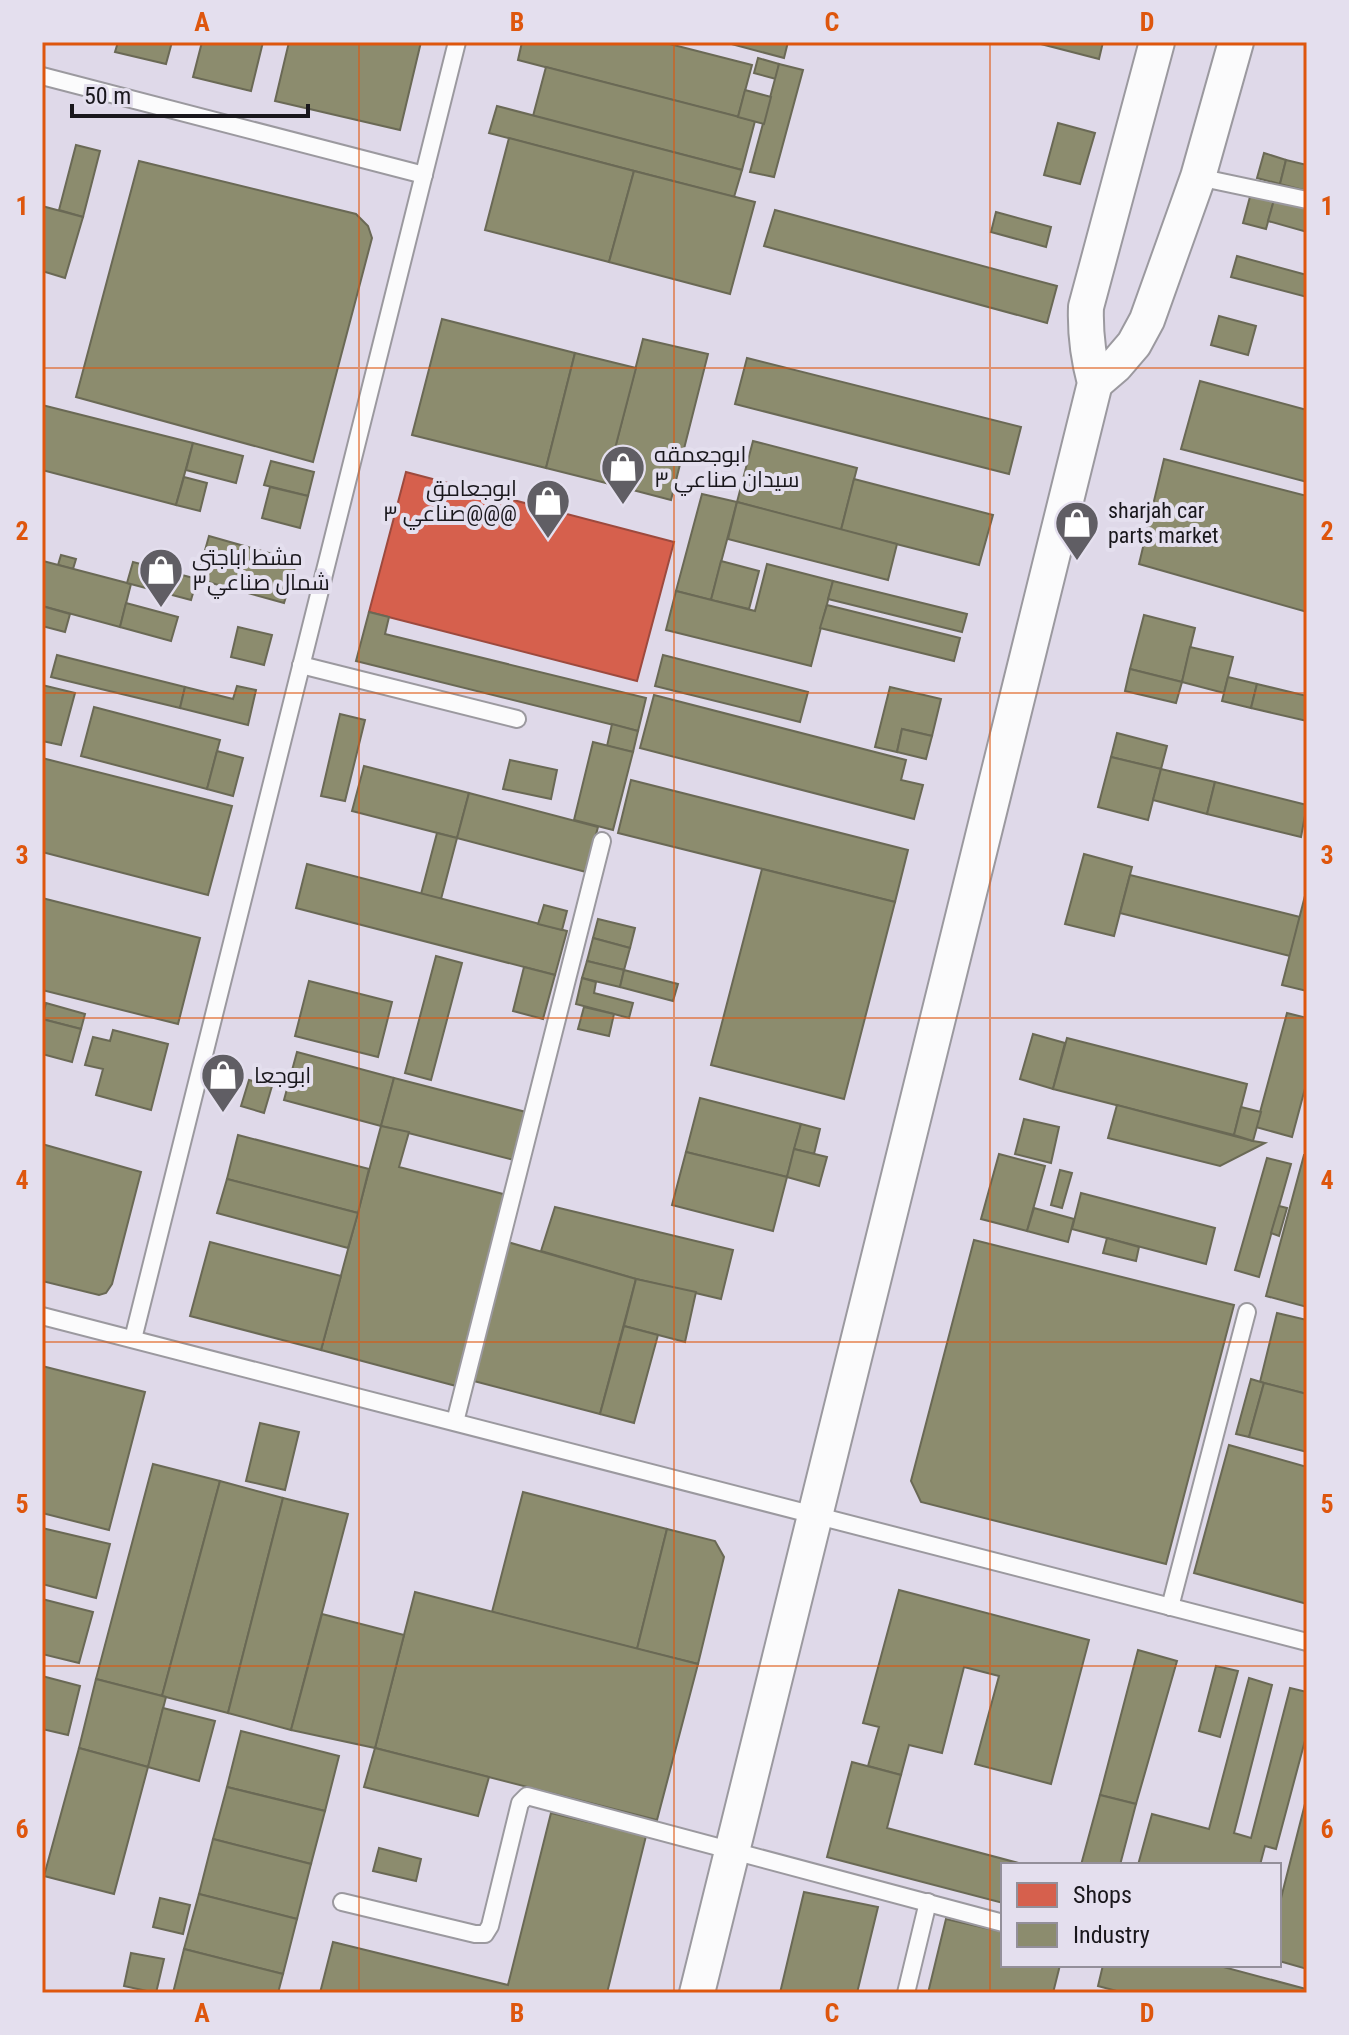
<svg xmlns="http://www.w3.org/2000/svg" width="1349" height="2035" font-family="'Roboto Condensed',Cairo,sans-serif">
  <style>
    .built { fill: #dfd9e9; fill-rule: evenodd }
    .shops { fill: #d6604d; stroke: #9d4a3e; stroke-width: 2 }
    .industry { fill: #8c8c6e; stroke: #6a6955; stroke-width: 2 }
    .lines { fill: none; stroke-linecap: round; stroke-linejoin: round }
    .service-casing { stroke: #9b999f; stroke-width: 20 }
    .minor-casing { stroke: #9b999f; stroke-width: 38 }
    .service { stroke: #fbfbfc; stroke-width: 16 }
    .minor { stroke: #fbfbfc; stroke-width: 34 }
    .grid { fill: none; stroke: #de560d; stroke-width: 2; stroke-opacity: 0.55 }
    .labels { text-anchor: middle; dominant-baseline: central; stroke-width: 8; stroke-linejoin: round; paint-order: stroke }
    .poi-label { font-size: 22px; fill: #19171c; stroke: #e4dfee; text-anchor: start }
    .neatline { fill: none; stroke: #de560d; stroke-width: 3 }
    .grid-label { font-size: 26px; text-anchor: middle; font-weight: bold; fill: #de560d }
  </style>
  <rect width="100%" height="100%" fill="#e5e2ea"/>
  <!-- built -->
  <path class="built" d="M42,42h1265v1951h-1265zM1003,1865h276v100h-276z"/>
  <!-- shops -->
  <polygon class="shops" points="406,472 674,542 637,681 369,612"/>
  <!-- industry -->
  <g class="industry">
    <polygon points="118,42 172,42 166,64 115,52"/>
    <polygon points="202,42 263,42 251,91 193,77"/>
    <polygon points="289,42 421,42 400,130 275,101"/>
    <polygon points="522,42 662,42 752,65 738,117 518,60"/>
    <polygon points="724,42 788,42 784,58"/>
    <polygon points="1042,42 1103,42 1099,59 1041,44"/>
    <polygon points="758,58 779,64 776,79 754,73"/>
    <polygon points="779,64 803,70 774,177 750,172"/>
    <polygon points="546,67 755,121 742,170 533,116"/>
    <polygon points="745,90 771,97 764,124 738,117"/>
    <polygon points="497,106 742,170 734,197 489,133"/>
    <polygon points="1058,123 1095,133 1080,184 1044,175"/>
    <polygon points="509,138 634,171 609,262 485,230"/>
    <polygon points="76,145 100,151 83,217 59,210"/>
    <polygon points="1264,153 1286,160 1280,184 1257,178"/>
    <polygon points="1286,160 1307,165 1307,191 1280,184"/>
    <polygon points="139,161 356,214 368,226 372,238 313,462 76,397"/>
    <polygon points="634,171 755,202 730,294 609,262"/>
    <polygon points="1251,193 1274,200 1266,229 1243,223"/>
    <polygon points="1274,200 1307,208 1307,232 1268,221"/>
    <polygon points="42,206 83,217 65,278 42,271"/>
    <polygon points="775,210 1057,286 1047,323 764,246"/>
    <polygon points="996,212 1051,227 1046,247 991,232"/>
    <polygon points="1237,256 1307,275 1307,297 1231,277"/>
    <polygon points="1219,316 1256,326 1248,355 1211,345"/>
    <polygon points="442,319 575,353 546,468 412,435"/>
    <polygon points="643,339 708,354 671,500 606,483"/>
    <polygon points="575,353 636,368 606,483 546,468"/>
    <polygon points="747,358 1021,427 1009,474 735,404"/>
    <polygon points="1200,381 1307,410 1307,482 1181,449"/>
    <polygon points="42,405 193,443 176,505 42,470"/>
    <polygon points="753,441 857,468 841,530 737,502"/>
    <polygon points="193,443 243,456 236,483 186,470"/>
    <polygon points="1164,459 1307,496 1307,612 1139,564"/>
    <polygon points="271,461 314,472 308,496 264,485"/>
    <polygon points="184,477 207,483 200,511 176,505"/>
    <polygon points="854,479 993,515 979,565 841,530"/>
    <polygon points="270,487 308,496 300,528 262,518"/>
    <polygon points="702,494 737,502 711,600 676,591"/>
    <polygon points="737,502 897,544 888,580 728,539"/>
    <polygon points="209,536 297,561 284,603 197,579"/>
    <polygon points="61,555 76,559 73,569 58,565"/>
    <polygon points="43,561 131,584 120,627 42,606"/>
    <polygon points="721,561 759,571 749,609 711,600"/>
    <polygon points="133,562 197,579 191,600 127,583"/>
    <polygon points="767,564 833,581 811,666 666,630 676,591 755,611"/>
    <polygon points="833,581 967,614 962,632 828,599"/>
    <polygon points="126,603 178,617 171,641 120,627"/>
    <polygon points="827,605 960,638 954,661 820,628"/>
    <polygon points="42,606 70,614 65,632 42,626"/>
    <polygon points="369,612 389,617 385,634 646,698 638,731 356,661"/>
    <polygon points="1144,615 1195,628 1182,682 1130,669"/>
    <polygon points="238,627 272,635 264,665 231,657"/>
    <polygon points="1190,647 1233,657 1224,693 1182,682"/>
    <polygon points="57,655 185,687 180,708 51,677"/>
    <polygon points="663,655 808,692 800,722 655,686"/>
    <polygon points="1130,669 1182,682 1176,703 1125,691"/>
    <polygon points="1228,677 1257,684 1251,708 1222,701"/>
    <polygon points="1257,684 1307,696 1307,721 1251,708"/>
    <polygon points="42,685 75,693 61,745 42,741"/>
    <polygon points="237,686 256,690 248,725 180,708 185,687 233,699"/>
    <polygon points="890,687 941,699 932,736 902,729 897,752 875,747"/>
    <polygon points="654,695 906,760 901,780 923,785 914,819 640,748"/>
    <polygon points="94,707 220,740 207,789 81,756"/>
    <polygon points="340,714 365,720 345,801 321,796"/>
    <polygon points="612,724 638,731 633,752 607,746"/>
    <polygon points="902,729 932,736 926,759 897,752"/>
    <polygon points="1117,733 1167,746 1161,769 1111,757"/>
    <polygon points="593,742 633,752 613,830 574,820"/>
    <polygon points="217,751 243,758 233,796 207,789"/>
    <polygon points="1111,757 1161,769 1148,820 1098,807"/>
    <polygon points="42,758 232,806 208,895 42,852"/>
    <polygon points="510,760 557,770 551,799 503,789"/>
    <polygon points="364,766 469,793 457,838 352,811"/>
    <polygon points="1161,769 1215,782 1207,814 1153,800"/>
    <polygon points="631,780 908,850 895,902 618,833"/>
    <polygon points="1215,782 1307,805 1301,837 1207,814"/>
    <polygon points="469,793 598,827 586,872 457,838"/>
    <polygon points="437,833 457,838 441,899 421,894"/>
    <polygon points="1084,854 1132,867 1114,936 1065,924"/>
    <polygon points="307,864 567,931 555,975 296,908"/>
    <polygon points="762,869 895,902 844,1099 711,1065"/>
    <polygon points="1130,875 1300,917 1290,956 1120,913"/>
    <polygon points="1307,888 1307,991 1282,985"/>
    <polygon points="42,898 200,938 178,1024 42,990"/>
    <polygon points="544,905 567,911 562,930 538,924"/>
    <polygon points="598,919 635,928 630,948 593,938"/>
    <polygon points="593,938 630,948 624,970 587,961"/>
    <polygon points="436,956 462,963 431,1080 405,1073"/>
    <polygon points="587,961 624,970 620,987 582,978"/>
    <polygon points="524,967 555,975 543,1019 513,1011"/>
    <polygon points="624,970 678,984 673,1001 620,987"/>
    <polygon points="582,978 596,982 594,993 633,1003 629,1018 576,1004"/>
    <polygon points="309,981 392,1002 378,1057 295,1036"/>
    <polygon points="46,1003 85,1014 81,1029 42,1019"/>
    <polygon points="584,1007 614,1014 609,1036 578,1029"/>
    <polygon points="1287,1013 1307,1018 1307,1081 1292,1137 1256,1127"/>
    <polygon points="42,1019 81,1029 72,1062 42,1054"/>
    <polygon points="113,1030 168,1044 151,1110 96,1095 103,1069 85,1065 93,1037 110,1041"/>
    <polygon points="1033,1034 1065,1043 1053,1089 1020,1079"/>
    <polygon points="1067,1038 1247,1084 1234,1135 1053,1089"/>
    <polygon points="297,1052 394,1078 381,1126 284,1100"/>
    <polygon points="394,1078 526,1112 514,1160 381,1126"/>
    <polygon points="249,1080 272,1086 264,1113 241,1106"/>
    <polygon points="700,1098 801,1124 787,1177 686,1152"/>
    <polygon points="1117,1105 1253,1141 1265,1143 1220,1166 1108,1138"/>
    <polygon points="1241,1107 1261,1112 1253,1141 1234,1135"/>
    <polygon points="1024,1119 1059,1127 1051,1163 1015,1154"/>
    <polygon points="801,1124 820,1129 814,1154 794,1149"/>
    <polygon points="381,1126 409,1132 399,1167 507,1195 456,1386 321,1350"/>
    <polygon points="238,1135 369,1169 358,1213 227,1179"/>
    <polygon points="42,1144 141,1172 112,1284 106,1293 99,1295 42,1281"/>
    <polygon points="794,1149 827,1157 819,1186 787,1177"/>
    <polygon points="686,1152 787,1177 773,1231 672,1205"/>
    <polygon points="999,1154 1045,1166 1027,1231 981,1219"/>
    <polygon points="1304,1155 1307,1155 1307,1307 1266,1296"/>
    <polygon points="1267,1158 1291,1164 1259,1277 1235,1270"/>
    <polygon points="1060,1170 1072,1173 1062,1208 1051,1205"/>
    <polygon points="227,1179 358,1213 348,1248 217,1213"/>
    <polygon points="1081,1193 1215,1228 1206,1264 1072,1229"/>
    <polygon points="1279,1206 1287,1208 1279,1236 1271,1233"/>
    <polygon points="555,1207 733,1250 721,1299 636,1279 541,1251"/>
    <polygon points="1034,1208 1074,1219 1068,1242 1027,1231"/>
    <polygon points="1107,1238 1139,1247 1136,1261 1103,1253"/>
    <polygon points="974,1240 1234,1305 1166,1564 921,1502 911,1481"/>
    <polygon points="504,1241 636,1279 600,1414 470,1380"/>
    <polygon points="210,1242 341,1276 321,1350 190,1316"/>
    <polygon points="636,1279 696,1292 685,1342 624,1326"/>
    <polygon points="1277,1313 1307,1320 1307,1394 1260,1382"/>
    <polygon points="624,1326 658,1335 634,1423 600,1414"/>
    <polygon points="42,1366 145,1392 109,1530 42,1513"/>
    <polygon points="1251,1379 1264,1383 1249,1437 1236,1434"/>
    <polygon points="1264,1383 1307,1394 1307,1452 1249,1437"/>
    <polygon points="260,1423 299,1432 285,1490 246,1481"/>
    <polygon points="1229,1445 1307,1467 1307,1604 1194,1573"/>
    <polygon points="153,1464 220,1481 162,1696 96,1679"/>
    <polygon points="220,1481 283,1498 228,1713 162,1696"/>
    <polygon points="523,1492 667,1529 637,1649 492,1612"/>
    <polygon points="283,1498 348,1514 291,1730 228,1713"/>
    <polygon points="42,1528 110,1544 96,1598 42,1584"/>
    <polygon points="667,1529 715,1541 724,1557 698,1664 637,1649"/>
    <polygon points="899,1590 1089,1640 1051,1784 975,1764 999,1676 964,1667 942,1753 909,1745 901,1775 868,1766 879,1727 863,1723"/>
    <polygon points="415,1592 698,1664 657,1820 375,1748"/>
    <polygon points="42,1599 93,1612 79,1663 42,1654"/>
    <polygon points="322,1614 404,1635 375,1748 291,1730"/>
    <polygon points="1138,1650 1177,1661 1136,1804 1100,1795"/>
    <polygon points="1216,1666 1238,1671 1220,1737 1199,1731"/>
    <polygon points="42,1676 80,1686 68,1735 42,1729"/>
    <polygon points="1249,1678 1272,1685 1234,1833 1251,1838 1290,1688 1307,1692 1307,1733 1276,1849 1265,1846 1260,1865 1138,1865 1152,1814 1209,1829"/>
    <polygon points="96,1679 166,1697 148,1767 79,1748"/>
    <polygon points="163,1708 215,1721 199,1781 148,1767"/>
    <polygon points="241,1731 339,1756 325,1811 227,1787"/>
    <polygon points="79,1748 148,1767 114,1894 44,1876"/>
    <polygon points="375,1748 489,1777 478,1816 364,1787"/>
    <polygon points="852,1762 901,1775 887,1828 1026,1865 1003,1865 1003,1903 827,1857"/>
    <polygon points="227,1787 325,1811 311,1864 213,1839"/>
    <polygon points="1100,1795 1136,1804 1120,1865 1081,1865"/>
    <polygon points="1307,1796 1307,1969 1279,1961 1279,1906"/>
    <polygon points="551,1813 646,1836 607,1993 320,1993 333,1942 508,1985"/>
    <polygon points="213,1839 311,1864 297,1919 199,1894"/>
    <polygon points="379,1848 421,1859 416,1881 373,1871"/>
    <polygon points="804,1892 878,1907 857,1993 780,1993"/>
    <polygon points="199,1894 297,1919 283,1974 184,1949"/>
    <polygon points="160,1898 190,1905 183,1934 153,1927"/>
    <polygon points="946,1919 1003,1932 1003,1965 1060,1965 1053,1993 928,1993"/>
    <polygon points="184,1949 283,1974 278,1993 173,1993"/>
    <polygon points="131,1953 164,1959 156,1993 124,1986"/>
    <polygon points="1103,1965 1216,1965 1306,1989 1305,1993 1124,1993 1098,1986"/>
  </g>
  <g class="lines">
    <!-- service casing -->
    <g class="service-casing">
      <g id="service">
        <polyline points="42,76 424,175"/>
        <polyline points="1198,177 1307,200"/>
        <polyline points="301,665 517,719"/>
        <polyline points="42,1316 1307,1642"/>
        <polyline points="133,1339 457,42"/>
        <polyline points="455,1422 602,841"/>
        <polyline points="1170,1607 1247,1312"/>
        <polyline points="342,1902 475,1934 485,1934 490,1926 520,1803 527,1796 1003,1923"/>
        <polyline points="906,1993 928,1902"/>
      </g>
    </g>
    <!-- minor casing -->
    <g class="minor-casing">
      <g id="minor">
        <polyline points="1095,383 1116,365 1134,344 1147,320 1198,177 1236,42"/>
        <path d="M697,1993l398,-1610c-7,-26 -10,-49 -9,-76l71,-265"/>
      </g>
    </g>
    <!-- service -->
    <use href="#service" class="service"/>
    <!-- minor -->
    <use href="#minor" class="minor"/>
  </g>
  <!-- grid -->
  <path class="grid" d="M359,42v1951M674,42v1951M990,42v1951M42,368h1265M42,693h1265M42,1018h1265M42,1342h1265M42,1666h1265"/>
  <!-- icons -->
  <defs>
    <g id="shop-pin" transform="scale(2.3)"><path d="M0 17L-7.5 6A9.5 9.5 0 1 1 7.5 6Z" fill="#605e64" stroke="#e4dfee"/><path d="M-5-2.5h2.3a2.7 3.5 0 0 1 5.4 0H5L5.5 6h-11ZM-1.5-2.5h3a1.5 2.3 0 0 0-3 0Z" fill="#fff"/></g>
  </defs>
  <g fill-rule="evenodd">
    <use href="#shop-pin" x="623" y="467"/>
    <use href="#shop-pin" x="548" y="501"/>
    <use href="#shop-pin" x="1077" y="523"/>
    <use href="#shop-pin" x="161" y="570"/>
    <use href="#shop-pin" x="223" y="1075"/>
  </g>
  <g class="labels">
    <!-- poi labels -->
    <g class="poi-label">
      <text x="654" y="454">ابوجعمقه<tspan x="654" dy="25">سيدان صناعي ٣</tspan></text>
      <text x="517" y="488" text-anchor="end">ابوجعامق<tspan x="517" dy="25">صناعي ٣@@@</tspan></text>
      <text x="1108" y="510">sharjah car<tspan x="1108" dy="25">parts market</tspan></text>
      <text x="192" y="557">مشط اباجتي<tspan x="192" dy="25">شمال صناعي٣</tspan></text>
      <text x="254" y="1075">ابوجعا</text>
    </g>
  </g>
  <!-- border -->
  <rect width="1349" height="2035" fill="none" stroke="#e4dfee" stroke-width="88"/>
  <!-- legend -->
  <rect x="1001" y="1863" width="280" height="104" fill="#e4dfee" stroke="#938f9a" stroke-width="2"/>
  <rect x="1017" y="1883" width="40" height="24" fill="#d6604d" stroke="#938f9a" stroke-width="2"/>
  <text x="1073" y="1903" font-size="24" fill="#19171c">Shops</text>
  <rect x="1017" y="1923" width="40" height="24" fill="#8c8c6e" stroke="#938f9a" stroke-width="2"/>
  <text x="1073" y="1943" font-size="24" fill="#19171c">Industry</text>
  <!-- scale -->
  <path d="M72 104v12h236v-12" fill="none" stroke="#19171c" stroke-width="4"/>
  <text x="84" y="104" font-size="24" fill="#19171c" stroke="#e4dfee" stroke-width="6" paint-order="stroke">50 m</text>
  <rect x="44" y="44" width="1261" height="1947" class="neatline"/>
  <g class="grid-label">
    <text x="202" y="31">A</text>
    <text x="517" y="31">B</text>
    <text x="832" y="31">C</text>
    <text x="1147" y="31">D</text>
    <text x="22" y="215">1</text>
    <text x="1327" y="215">1</text>
    <text x="22" y="540">2</text>
    <text x="1327" y="540">2</text>
    <text x="22" y="864">3</text>
    <text x="1327" y="864">3</text>
    <text x="22" y="1189">4</text>
    <text x="1327" y="1189">4</text>
    <text x="22" y="1513">5</text>
    <text x="1327" y="1513">5</text>
    <text x="22" y="1838">6</text>
    <text x="1327" y="1838">6</text>
    <text x="202" y="2022">A</text>
    <text x="517" y="2022">B</text>
    <text x="832" y="2022">C</text>
    <text x="1147" y="2022">D</text>
  </g>
</svg>
